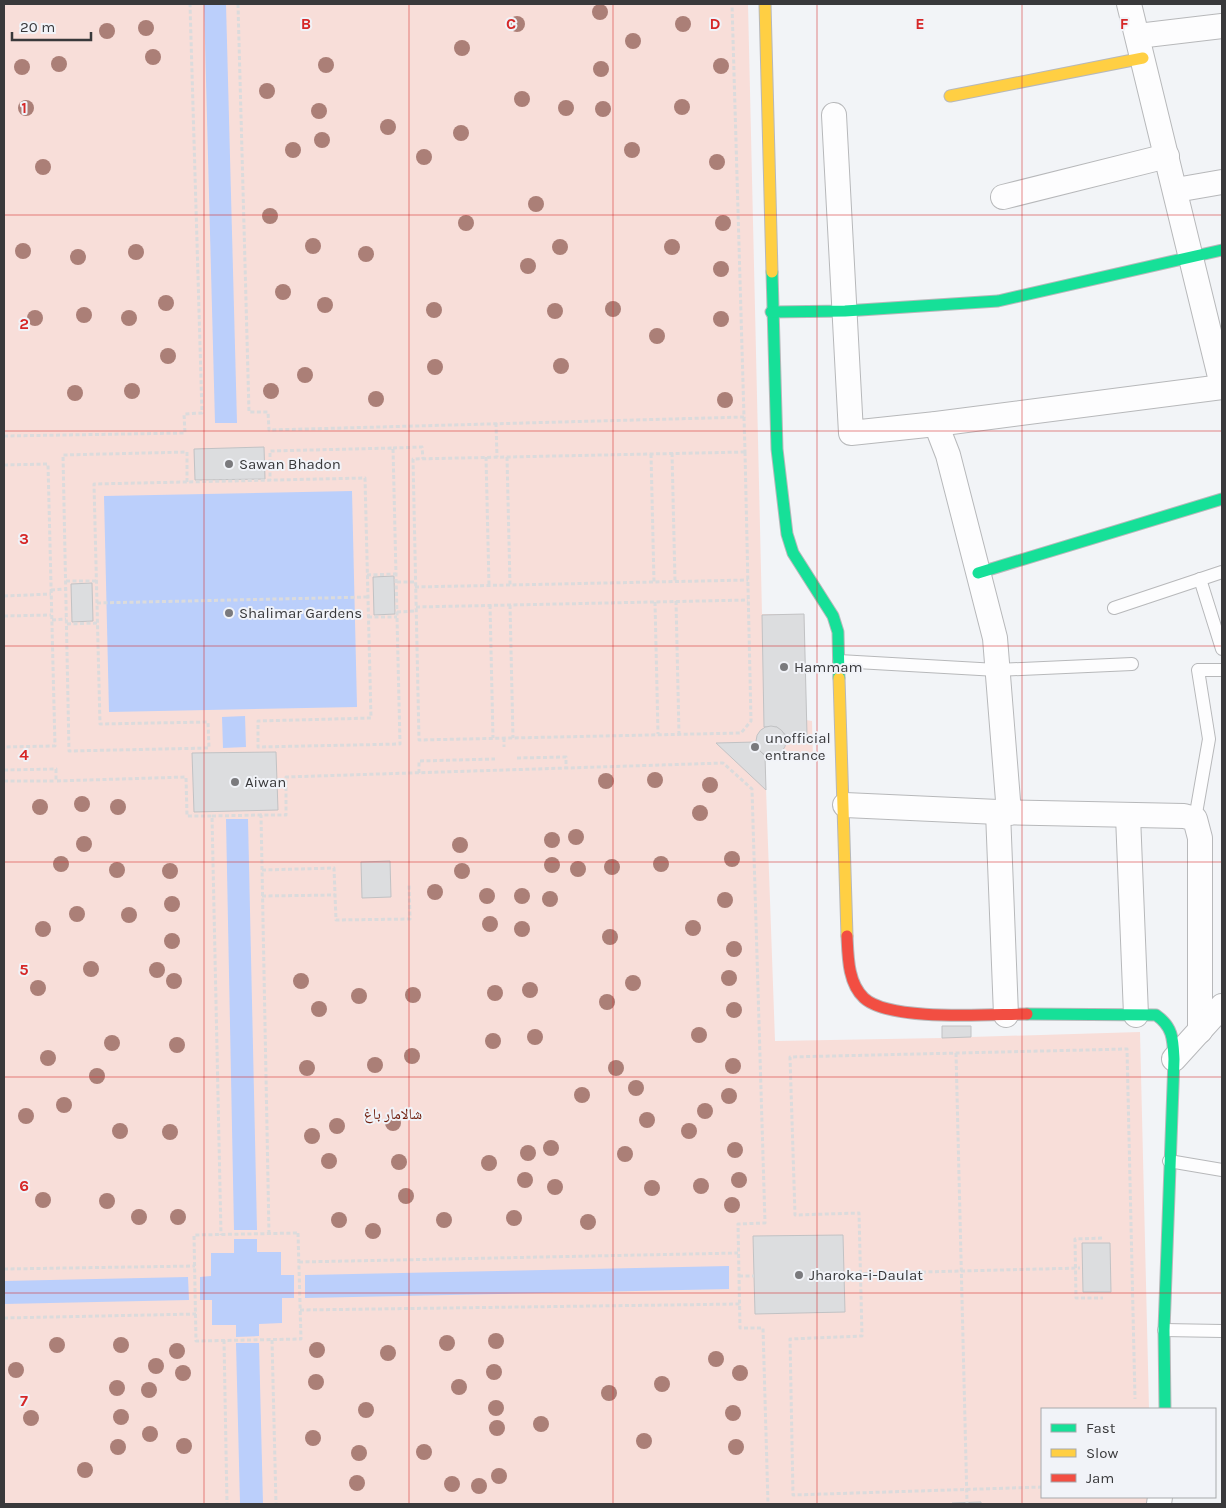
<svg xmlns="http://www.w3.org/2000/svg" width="1226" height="1508" font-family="Karla,'Noto Naskh Arabic',sans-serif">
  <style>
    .green { fill: #f8ded9 }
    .water { fill: #bbcffb }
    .building { fill: #dcdddf; stroke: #c1c2c4 }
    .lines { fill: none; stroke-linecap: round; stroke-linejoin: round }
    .lane-casing { stroke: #b7b8ba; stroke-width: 14 }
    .street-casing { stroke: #b7b8ba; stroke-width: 26 }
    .fast-casing { stroke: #b7b8ba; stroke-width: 13 }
    .slow-casing { stroke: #b7b8ba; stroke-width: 13 }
    .jam-casing { stroke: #b7b8ba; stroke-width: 13 }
    .path { stroke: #dbdbdc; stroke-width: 3; stroke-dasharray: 4 2.5; stroke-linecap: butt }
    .lane { stroke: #fdfdfe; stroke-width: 12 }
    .street { stroke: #fdfdfe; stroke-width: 24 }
    .fast { stroke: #16e098; stroke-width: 11 }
    .slow { stroke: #ffcf43; stroke-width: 11 }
    .jam { stroke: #f24e42; stroke-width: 11 }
    .tree { fill: #ab7f77 }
    .grid { fill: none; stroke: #d62828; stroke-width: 1; stroke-opacity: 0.55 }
    .poi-dot { fill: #7a7a7d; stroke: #f1f3f8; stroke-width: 2 }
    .labels { text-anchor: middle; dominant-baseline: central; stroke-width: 4; stroke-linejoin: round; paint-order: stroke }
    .poi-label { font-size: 15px; fill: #39393b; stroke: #f1f3f8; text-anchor: start }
    .park-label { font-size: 15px; fill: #71200f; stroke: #f1f3f8 }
    .grid-label { font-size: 16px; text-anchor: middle; font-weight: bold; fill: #d62828; stroke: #f1f3f8; stroke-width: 4; stroke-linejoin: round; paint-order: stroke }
  </style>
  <rect width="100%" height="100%" fill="#f2f4f7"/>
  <!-- green -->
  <polygon class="green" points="4,4 748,4 762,614 804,614 806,720 812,721 813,759 765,760 775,1041 942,1038 971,1026 971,1037 1140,1032 1149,1409 1042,1409 1042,1497 1151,1497 1150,1504 4,1504"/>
  <!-- water -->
  <g class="water">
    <polygon points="204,4 226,4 237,423 215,423"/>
    <polygon points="352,491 357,707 109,712 104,496"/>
    <polygon points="245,716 246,747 223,748 222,717"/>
    <polygon points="226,819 248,819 257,1230 234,1230"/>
    <polygon points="234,1239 257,1239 257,1252 281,1252 281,1275 294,1275 294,1298 282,1298 282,1323 259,1324 259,1336 236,1337 236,1325 212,1325 212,1300 200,1300 200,1277 211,1276 211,1253 234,1253"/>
    <polygon points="729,1266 729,1289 305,1298 305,1275"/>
    <polygon points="188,1277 189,1300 4,1304 4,1281"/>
    <polygon points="236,1343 259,1343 263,1504 240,1504"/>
  </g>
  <!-- building -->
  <g class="building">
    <polygon points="264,447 265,479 195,480 194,449"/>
    <polygon points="394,576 395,614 374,615 373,577"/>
    <polygon points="92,583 93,621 72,622 71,584"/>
    <polygon points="804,614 807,735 786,735 777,727 764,727 762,615"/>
    <circle cx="771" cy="741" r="15"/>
    <polygon points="756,742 756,747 765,756 766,790 716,743"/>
    <polygon points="276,752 278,810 194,812 192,753"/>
    <polygon points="390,861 391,897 362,898 361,862"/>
    <polygon points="942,1026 971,1026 971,1037 942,1038"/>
    <polygon points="843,1235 845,1312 755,1314 753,1236"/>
    <polygon points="1082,1243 1110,1243 1111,1292 1083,1292"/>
    <polygon points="981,1502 981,1504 952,1504 952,1503"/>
  </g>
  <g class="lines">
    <!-- lane casing -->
    <g class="lane-casing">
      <g id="lane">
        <polyline points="1200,579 1222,649"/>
        <polyline points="1114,608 1222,572"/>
        <polyline points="839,661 997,670 1132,664"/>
        <polyline points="1195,819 1209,739 1198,670 1222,670"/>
        <polyline points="1169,1161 1222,1170"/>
        <polyline points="1164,1330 1222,1331"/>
      </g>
    </g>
    <!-- street casing -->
    <g class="street-casing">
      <g id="street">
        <polyline points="1129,4 1222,385"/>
        <polyline points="1138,36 1222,26"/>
        <polyline points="834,115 851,433 936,424 1222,387"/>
        <polyline points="1176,190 1222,182"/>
        <polyline points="1003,197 1167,156"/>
        <polyline points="936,424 948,455 995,638 1009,813"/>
        <polyline points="845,805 998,812 1184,816 1195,819 1200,838 1200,1031"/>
        <polyline points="998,812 1006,1015"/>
        <polyline points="1128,816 1136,1015"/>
        <polyline points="1174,1059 1222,1006"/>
        <polyline points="1159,1504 1160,1497"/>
      </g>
    </g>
    <!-- fast casing -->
    <g class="fast-casing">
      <g id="fast">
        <polyline points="772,272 777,449 787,534 793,553 833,616 838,632 839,678"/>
        <polyline points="771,312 845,311 998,301 1222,250"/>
        <polyline points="978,573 1222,499"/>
        <path d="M1027,1014l129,1c17,12 17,24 18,44l-10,271 1,79"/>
      </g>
    </g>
    <!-- slow casing -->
    <g class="slow-casing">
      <g id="slow">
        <polyline points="765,4 772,272"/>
        <polyline points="950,96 1143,58"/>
        <polyline points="839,678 847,936"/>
      </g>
    </g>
    <!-- jam casing -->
    <g class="jam-casing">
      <path id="jam" d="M847,936c1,21 1,47 17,62 26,24 127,16 163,16"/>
    </g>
    <!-- path -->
    <g class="path">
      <polyline points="238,4 249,412 268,412 269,430 744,417 732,4"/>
      <polyline points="744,417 745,452"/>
      <polyline points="496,423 497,457"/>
      <polyline points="4,436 185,433 184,414 202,413 190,4"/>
      <polyline points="393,448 422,447 423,459"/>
      <polygon points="745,452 751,721 741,733 419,740 413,459"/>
      <polyline points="672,453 675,581"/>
      <polyline points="651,454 654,582"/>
      <polyline points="486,457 489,585"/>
      <polyline points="507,457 510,585"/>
      <polyline points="4,465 48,464 55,746 4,747"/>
      <polyline points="187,482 187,452 63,455 69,751 209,748 208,722 100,724 94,484 365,478 371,718 258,721 258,747 400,744 393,448 270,451 270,480"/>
      <polyline points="367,575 396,574"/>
      <polyline points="66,581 96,581"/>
      <polyline points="397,582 415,582"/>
      <polyline points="415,587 748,580"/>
      <polyline points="51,590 66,589"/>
      <polyline points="4,596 51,594"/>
      <polyline points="676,601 679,734"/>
      <polyline points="655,602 658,734"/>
      <polyline points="97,603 368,597"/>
      <polyline points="490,605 493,738"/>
      <polyline points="510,605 513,738"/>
      <polyline points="416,607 748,600"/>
      <polyline points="397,612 416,611"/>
      <polyline points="4,616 51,615"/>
      <polyline points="368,617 397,617"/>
      <polyline points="52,620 66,619"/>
      <polyline points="67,624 97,623"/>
      <polyline points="504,738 504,747"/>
      <polyline points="517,758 566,757 566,769"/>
      <polyline points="4,770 56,769 56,781 186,777 187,816 212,816 221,1235"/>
      <polyline points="419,773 419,761 495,759"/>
      <polyline points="4,781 56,781"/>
      <polyline points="212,816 261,815"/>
      <polyline points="262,870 334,868 336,920 410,919 409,884"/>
      <polyline points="262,896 335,895"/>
      <polyline points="956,1053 967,1503"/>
      <polygon points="298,1233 301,1339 196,1341 194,1235"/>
      <polyline points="269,1234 261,815 286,815 286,777 723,763 752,789 765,1223 738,1224 740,1328 763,1328 768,1504"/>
      <polyline points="1102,1238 1075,1239 1076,1298 1103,1298"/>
      <polyline points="299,1262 738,1253"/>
      <polyline points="4,1269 195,1266"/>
      <polyline points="844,1274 1080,1268"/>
      <polyline points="739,1276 754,1276"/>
      <polyline points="300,1310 740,1304"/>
      <polyline points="4,1318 196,1314"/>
      <polyline points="224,1340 227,1504"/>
      <polyline points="272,1340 276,1504"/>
      <polyline points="1042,1487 793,1495 790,1339 862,1336 859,1213 795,1215 790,1057 1127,1049 1135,1399"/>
    </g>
    <!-- lane -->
    <use href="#lane" class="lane"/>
    <!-- street -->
    <use href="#street" class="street"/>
    <!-- fast -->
    <use href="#fast" class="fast"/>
    <!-- slow -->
    <use href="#slow" class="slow"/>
    <!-- jam -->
    <use href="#jam" class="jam"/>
  </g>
  <!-- trees -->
  <g class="tree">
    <circle cx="600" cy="12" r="8"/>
    <circle cx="517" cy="24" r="8"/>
    <circle cx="683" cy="24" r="8"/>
    <circle cx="146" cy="28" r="8"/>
    <circle cx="107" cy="31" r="8"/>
    <circle cx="633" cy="41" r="8"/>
    <circle cx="462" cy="48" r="8"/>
    <circle cx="153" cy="57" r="8"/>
    <circle cx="59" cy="64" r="8"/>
    <circle cx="326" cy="65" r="8"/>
    <circle cx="721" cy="66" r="8"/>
    <circle cx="22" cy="67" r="8"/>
    <circle cx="601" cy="69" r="8"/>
    <circle cx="267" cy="91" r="8"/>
    <circle cx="522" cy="99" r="8"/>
    <circle cx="682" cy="107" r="8"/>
    <circle cx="26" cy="108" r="8"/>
    <circle cx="566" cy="108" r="8"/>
    <circle cx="603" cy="109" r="8"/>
    <circle cx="319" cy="111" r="8"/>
    <circle cx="388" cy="127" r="8"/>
    <circle cx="461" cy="133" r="8"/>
    <circle cx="322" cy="140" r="8"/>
    <circle cx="293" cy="150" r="8"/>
    <circle cx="632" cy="150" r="8"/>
    <circle cx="424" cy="157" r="8"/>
    <circle cx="717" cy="162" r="8"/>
    <circle cx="43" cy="167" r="8"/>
    <circle cx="536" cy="204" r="8"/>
    <circle cx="270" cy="216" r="8"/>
    <circle cx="466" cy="223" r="8"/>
    <circle cx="723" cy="223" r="8"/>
    <circle cx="313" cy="246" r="8"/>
    <circle cx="560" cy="247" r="8"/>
    <circle cx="672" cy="247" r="8"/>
    <circle cx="23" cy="251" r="8"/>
    <circle cx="136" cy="252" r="8"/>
    <circle cx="366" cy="254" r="8"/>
    <circle cx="78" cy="257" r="8"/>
    <circle cx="528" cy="266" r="8"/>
    <circle cx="721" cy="269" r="8"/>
    <circle cx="283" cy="292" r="8"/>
    <circle cx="166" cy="303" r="8"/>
    <circle cx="325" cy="305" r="8"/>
    <circle cx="613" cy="309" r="8"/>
    <circle cx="434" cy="310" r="8"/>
    <circle cx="555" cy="311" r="8"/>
    <circle cx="84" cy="315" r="8"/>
    <circle cx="35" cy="318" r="8"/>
    <circle cx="129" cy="318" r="8"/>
    <circle cx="721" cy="319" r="8"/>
    <circle cx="657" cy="336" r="8"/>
    <circle cx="168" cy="356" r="8"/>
    <circle cx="561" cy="366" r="8"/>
    <circle cx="435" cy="367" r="8"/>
    <circle cx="305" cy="375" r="8"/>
    <circle cx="132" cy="391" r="8"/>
    <circle cx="271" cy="391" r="8"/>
    <circle cx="75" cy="393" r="8"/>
    <circle cx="376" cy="399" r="8"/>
    <circle cx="725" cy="400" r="8"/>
    <circle cx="655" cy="780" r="8"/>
    <circle cx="606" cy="781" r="8"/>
    <circle cx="710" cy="785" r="8"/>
    <circle cx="82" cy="804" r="8"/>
    <circle cx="40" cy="807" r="8"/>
    <circle cx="118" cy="807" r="8"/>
    <circle cx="700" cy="813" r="8"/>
    <circle cx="576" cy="837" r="8"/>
    <circle cx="552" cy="840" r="8"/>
    <circle cx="84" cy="844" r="8"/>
    <circle cx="460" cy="845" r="8"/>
    <circle cx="732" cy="859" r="8"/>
    <circle cx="61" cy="864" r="8"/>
    <circle cx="661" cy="864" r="8"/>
    <circle cx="552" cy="865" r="8"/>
    <circle cx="612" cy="867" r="8"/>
    <circle cx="578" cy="869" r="8"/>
    <circle cx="117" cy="870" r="8"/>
    <circle cx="170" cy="871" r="8"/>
    <circle cx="462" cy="871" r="8"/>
    <circle cx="435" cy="892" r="8"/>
    <circle cx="487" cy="896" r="8"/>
    <circle cx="522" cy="896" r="8"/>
    <circle cx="550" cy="899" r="8"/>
    <circle cx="725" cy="900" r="8"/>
    <circle cx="172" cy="904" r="8"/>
    <circle cx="77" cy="914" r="8"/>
    <circle cx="129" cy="915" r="8"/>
    <circle cx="490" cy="924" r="8"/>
    <circle cx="693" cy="928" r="8"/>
    <circle cx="43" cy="929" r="8"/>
    <circle cx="522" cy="929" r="8"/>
    <circle cx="610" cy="937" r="8"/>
    <circle cx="172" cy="941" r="8"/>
    <circle cx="734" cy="949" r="8"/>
    <circle cx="91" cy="969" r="8"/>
    <circle cx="157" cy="970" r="8"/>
    <circle cx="729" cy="978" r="8"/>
    <circle cx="174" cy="981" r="8"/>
    <circle cx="301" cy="981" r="8"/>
    <circle cx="633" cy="983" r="8"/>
    <circle cx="38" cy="988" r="8"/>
    <circle cx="530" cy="990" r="8"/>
    <circle cx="495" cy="993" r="8"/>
    <circle cx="413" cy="995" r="8"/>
    <circle cx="359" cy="996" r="8"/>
    <circle cx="607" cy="1002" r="8"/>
    <circle cx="319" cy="1009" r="8"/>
    <circle cx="734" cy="1010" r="8"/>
    <circle cx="699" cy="1035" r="8"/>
    <circle cx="535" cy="1037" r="8"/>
    <circle cx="493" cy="1041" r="8"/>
    <circle cx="112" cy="1043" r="8"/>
    <circle cx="177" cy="1045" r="8"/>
    <circle cx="412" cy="1056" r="8"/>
    <circle cx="48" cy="1058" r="8"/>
    <circle cx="375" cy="1065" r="8"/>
    <circle cx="733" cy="1066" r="8"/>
    <circle cx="307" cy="1068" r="8"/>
    <circle cx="616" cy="1068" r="8"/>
    <circle cx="97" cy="1076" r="8"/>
    <circle cx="636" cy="1088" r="8"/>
    <circle cx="582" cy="1095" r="8"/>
    <circle cx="729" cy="1096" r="8"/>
    <circle cx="64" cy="1105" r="8"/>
    <circle cx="705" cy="1111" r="8"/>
    <circle cx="26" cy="1116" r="8"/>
    <circle cx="647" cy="1120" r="8"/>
    <circle cx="393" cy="1123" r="8"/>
    <circle cx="337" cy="1126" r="8"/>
    <circle cx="120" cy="1131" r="8"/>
    <circle cx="689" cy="1131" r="8"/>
    <circle cx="170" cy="1132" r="8"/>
    <circle cx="312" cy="1136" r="8"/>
    <circle cx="551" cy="1148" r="8"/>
    <circle cx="735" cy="1150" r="8"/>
    <circle cx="528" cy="1153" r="8"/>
    <circle cx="625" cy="1154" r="8"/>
    <circle cx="329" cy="1161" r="8"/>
    <circle cx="399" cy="1162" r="8"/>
    <circle cx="489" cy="1163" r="8"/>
    <circle cx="525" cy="1180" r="8"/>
    <circle cx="739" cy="1180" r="8"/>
    <circle cx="701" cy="1186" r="8"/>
    <circle cx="555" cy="1187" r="8"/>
    <circle cx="652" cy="1188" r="8"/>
    <circle cx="406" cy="1196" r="8"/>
    <circle cx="43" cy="1200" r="8"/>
    <circle cx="107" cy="1201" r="8"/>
    <circle cx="732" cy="1205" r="8"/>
    <circle cx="139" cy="1217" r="8"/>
    <circle cx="178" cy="1217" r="8"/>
    <circle cx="514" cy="1218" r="8"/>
    <circle cx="339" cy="1220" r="8"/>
    <circle cx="444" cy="1220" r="8"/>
    <circle cx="588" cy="1222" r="8"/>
    <circle cx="373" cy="1231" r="8"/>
    <circle cx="496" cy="1341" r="8"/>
    <circle cx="447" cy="1343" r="8"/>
    <circle cx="57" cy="1345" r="8"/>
    <circle cx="121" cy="1345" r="8"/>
    <circle cx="317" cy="1350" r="8"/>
    <circle cx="177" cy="1351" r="8"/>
    <circle cx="388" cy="1353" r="8"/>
    <circle cx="716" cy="1359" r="8"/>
    <circle cx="156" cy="1366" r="8"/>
    <circle cx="16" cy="1370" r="8"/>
    <circle cx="494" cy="1372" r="8"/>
    <circle cx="183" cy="1373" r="8"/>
    <circle cx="740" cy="1373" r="8"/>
    <circle cx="316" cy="1382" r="8"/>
    <circle cx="662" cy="1384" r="8"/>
    <circle cx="459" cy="1387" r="8"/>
    <circle cx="117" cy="1388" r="8"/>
    <circle cx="149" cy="1390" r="8"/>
    <circle cx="609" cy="1393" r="8"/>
    <circle cx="496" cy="1408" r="8"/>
    <circle cx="366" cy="1410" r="8"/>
    <circle cx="733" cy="1413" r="8"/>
    <circle cx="121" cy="1417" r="8"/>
    <circle cx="31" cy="1418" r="8"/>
    <circle cx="541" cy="1424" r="8"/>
    <circle cx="497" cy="1428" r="8"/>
    <circle cx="150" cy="1434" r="8"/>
    <circle cx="313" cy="1438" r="8"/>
    <circle cx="644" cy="1441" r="8"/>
    <circle cx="184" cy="1446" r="8"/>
    <circle cx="118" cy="1447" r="8"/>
    <circle cx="736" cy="1447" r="8"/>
    <circle cx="424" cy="1452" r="8"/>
    <circle cx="359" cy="1453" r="8"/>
    <circle cx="85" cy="1470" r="8"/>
    <circle cx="499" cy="1476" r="8"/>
    <circle cx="357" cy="1483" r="8"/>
    <circle cx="452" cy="1484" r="8"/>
    <circle cx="479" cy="1486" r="8"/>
  </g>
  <!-- grid -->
  <path class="grid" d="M204,4v1500M409,4v1500M613,4v1500M817,4v1500M1022,4v1500M4,215h1218M4,431h1218M4,646h1218M4,862h1218M4,1077h1218M4,1293h1218"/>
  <!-- markers -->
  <g class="poi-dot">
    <circle cx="229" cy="464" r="5"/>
    <circle cx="229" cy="613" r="5"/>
    <circle cx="784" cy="667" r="5"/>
    <circle cx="755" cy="747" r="5"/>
    <circle cx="235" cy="782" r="5"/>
    <circle cx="799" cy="1275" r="5"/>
  </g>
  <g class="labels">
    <!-- poi labels -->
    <g class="poi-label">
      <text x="239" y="464">Sawan Bhadon</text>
      <text x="239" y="613">Shalimar Gardens</text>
      <text x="794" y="667">Hammam</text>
      <text x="765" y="738">unofficial<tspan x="765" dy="17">entrance</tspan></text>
      <text x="245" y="782">Aiwan</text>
      <text x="809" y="1275">Jharoka-i-Daulat</text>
    </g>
    <!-- park labels -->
    <g class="park-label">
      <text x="393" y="1114">شالامار باغ</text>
    </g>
  </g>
  <g class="grid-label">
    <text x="306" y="29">B</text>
    <text x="511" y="29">C</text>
    <text x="715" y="29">D</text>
    <text x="920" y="29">E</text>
    <text x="1124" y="29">F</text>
    <text x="24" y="113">1</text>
    <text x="24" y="329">2</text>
    <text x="24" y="544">3</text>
    <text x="24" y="760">4</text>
    <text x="24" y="975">5</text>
    <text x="24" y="1191">6</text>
    <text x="24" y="1406">7</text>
  </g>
  <!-- border -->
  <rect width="1226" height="1508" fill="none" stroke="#39393b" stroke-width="10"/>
  <!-- legend -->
  <rect x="1041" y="1408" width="175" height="90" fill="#f1f3f8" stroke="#a7a9ac"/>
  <rect x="1051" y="1424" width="25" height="8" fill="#16e098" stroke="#a7a9ac"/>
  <text x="1086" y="1433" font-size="15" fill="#39393b">Fast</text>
  <rect x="1051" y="1449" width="25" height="8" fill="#ffcf43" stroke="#a7a9ac"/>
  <text x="1086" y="1458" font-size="15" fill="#39393b">Slow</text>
  <rect x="1051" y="1474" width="25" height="8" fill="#f24e42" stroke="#a7a9ac"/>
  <text x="1086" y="1483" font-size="15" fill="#39393b">Jam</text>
  <!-- scale -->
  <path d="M12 32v8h79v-8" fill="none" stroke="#39393b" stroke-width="2.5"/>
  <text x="20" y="32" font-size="15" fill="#39393b" stroke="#f1f3f8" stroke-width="4" paint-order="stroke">20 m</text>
</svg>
